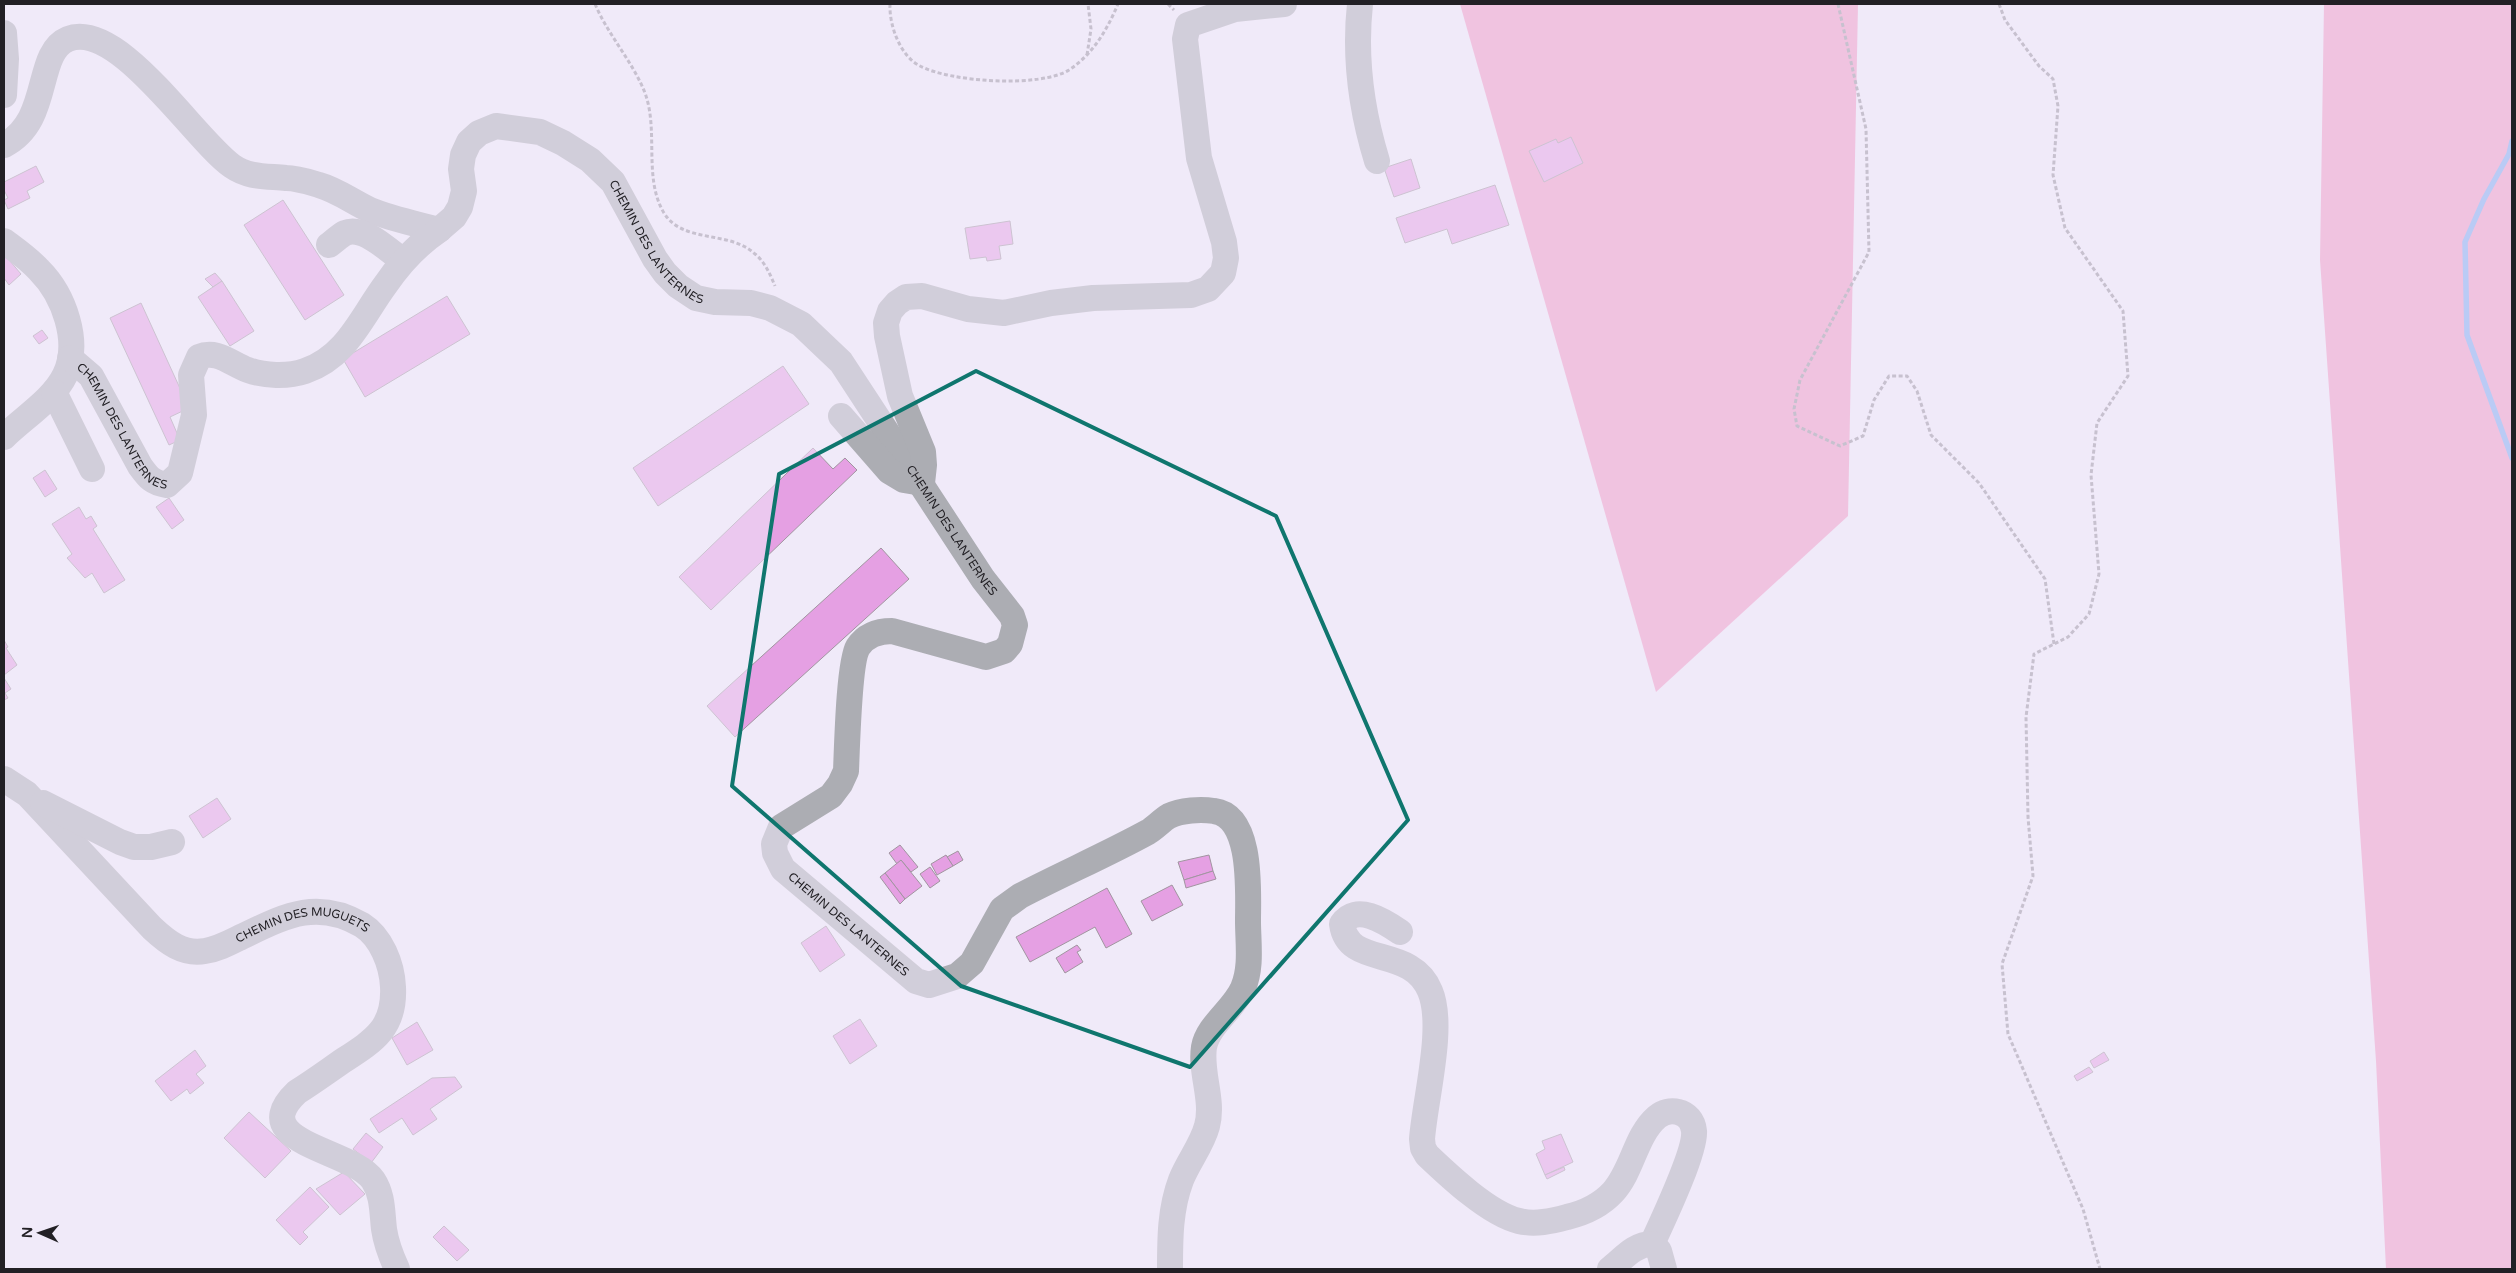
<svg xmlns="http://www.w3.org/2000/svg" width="2516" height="1273" font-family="'Varela Round',sans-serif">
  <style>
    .forest { fill: #ef96c0 }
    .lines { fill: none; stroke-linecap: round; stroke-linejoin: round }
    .stream { stroke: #79a6f0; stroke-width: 5.5 }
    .building { fill: #e5a0e3; stroke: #a195a0 }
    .path { stroke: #95909b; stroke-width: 3; stroke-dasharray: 4 2.5; stroke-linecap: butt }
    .minor { stroke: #acadb3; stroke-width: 26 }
    .marked { fill: none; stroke: #0f766e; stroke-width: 4; stroke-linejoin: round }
    .labels { text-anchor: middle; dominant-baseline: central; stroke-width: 5; stroke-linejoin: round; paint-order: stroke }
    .street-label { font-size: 12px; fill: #222025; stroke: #f0eaf9 }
  </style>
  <rect width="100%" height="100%" fill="#f0eaf9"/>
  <!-- forest -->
  <g class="forest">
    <polygon points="1460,4 1858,4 1848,516 1656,692"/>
    <polygon points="2324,4 2512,4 2512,1269 2386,1269 2376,1061 2320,260"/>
  </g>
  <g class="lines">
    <!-- stream -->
    <polyline class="stream" points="2512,141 2509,154 2484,199 2465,242 2467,335 2512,458"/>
  </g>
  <!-- building -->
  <g class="building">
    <polygon points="1571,137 1583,163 1544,182 1529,151 1556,139 1558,143"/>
    <polygon points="1411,159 1420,188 1394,197 1384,168"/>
    <polygon points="36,166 44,182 27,191 30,198 8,209 4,200 8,198 4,190 4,182"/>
    <polygon points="1495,185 1509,225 1452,244 1447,229 1405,243 1396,218"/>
    <polygon points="283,200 344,295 305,320 244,225"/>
    <polygon points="1010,221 1013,244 999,246 1001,259 987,261 986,257 970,259 965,228"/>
    <polygon points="4,254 21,274 9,285 4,278"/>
    <polygon points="215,273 222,281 213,287 205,279"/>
    <polygon points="222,281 254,331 230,346 198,297"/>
    <polygon points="447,296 470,334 365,397 343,359"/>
    <polygon points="141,303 189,408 170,417 180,440 169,445 110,318"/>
    <polygon points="42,330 48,338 39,344 33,336"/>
    <polygon points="783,366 809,404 658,506 633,468"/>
    <polygon points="813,448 833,469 845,458 857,470 711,610 679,577"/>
    <polygon points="45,470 57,489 45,497 33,478"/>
    <polygon points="169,498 184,520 172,529 156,507"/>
    <polygon points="79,507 86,519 91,516 97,526 93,529 125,580 104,593 92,573 85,578 67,558 72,554 52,524"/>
    <polygon points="881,548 909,579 735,737 707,706"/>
    <polygon points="4,640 8,647 6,648 17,665 4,675"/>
    <polygon points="4,678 11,689 5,693 8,698 4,700"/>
    <polygon points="217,798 231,819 203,838 189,816"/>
    <polygon points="900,845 918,867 911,872 901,860 897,864 889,853"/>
    <polygon points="958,851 963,860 953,866 947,857"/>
    <polygon points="946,855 953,866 937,875 931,864"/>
    <polygon points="1209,855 1213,871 1184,880 1178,862"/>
    <polygon points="901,860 922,886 905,899 885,873"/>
    <polygon points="930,867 940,881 930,888 920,874"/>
    <polygon points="1213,871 1216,879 1186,888 1184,880"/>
    <polygon points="885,873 905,899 900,904 880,877"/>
    <polygon points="1172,885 1183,905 1152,921 1141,901"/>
    <polygon points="1107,888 1132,934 1106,948 1095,927 1030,962 1016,937"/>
    <polygon points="826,926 845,955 820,972 801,943"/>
    <polygon points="1077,945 1081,950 1077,952 1083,962 1065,973 1056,958"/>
    <polygon points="860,1019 877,1046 850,1064 833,1036"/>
    <polygon points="417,1022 433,1050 407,1065 392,1038"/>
    <polygon points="195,1050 206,1066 196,1074 204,1083 190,1094 187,1089 171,1101 155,1081"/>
    <polygon points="2104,1052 2109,1060 2094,1068 2090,1061"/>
    <polygon points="2089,1067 2093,1072 2077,1081 2074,1076"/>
    <polygon points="455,1077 462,1087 430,1109 437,1119 413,1135 402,1118 379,1133 370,1119 432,1078"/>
    <polygon points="249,1112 291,1151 265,1178 224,1138"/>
    <polygon points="366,1133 383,1147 371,1163 353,1149"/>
    <polygon points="1561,1134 1573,1162 1545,1175 1536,1154 1545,1149 1542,1141"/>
    <polygon points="1564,1167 1565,1170 1547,1179 1545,1175"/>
    <polygon points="344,1172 365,1194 340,1215 316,1189"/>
    <polygon points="310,1187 329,1207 303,1232 308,1237 300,1245 276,1220"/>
    <polygon points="444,1226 469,1250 457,1261 433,1237"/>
  </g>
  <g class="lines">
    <!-- path -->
    <g class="path">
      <path d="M595,4c13,31 38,58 50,89 14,38 -2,85 19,120 19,31 66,17 91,41 10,8 15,20 20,32"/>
      <path d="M890,4c-1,21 10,52 30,62 30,16 120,22 149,4 24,-16 38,-40 49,-66"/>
      <polyline points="1168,4 1174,10"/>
      <polyline points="1838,4 1866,129 1869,252 1800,380 1794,409 1797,426 1840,446 1863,436 1874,400 1889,376 1907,376 1917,391 1931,435 1979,483 2045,579 2054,644"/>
      <polyline points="1999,4 2005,20 2039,66 2053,79 2058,106 2053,175 2065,228 2123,311 2128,376 2097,423 2091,475 2099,574 2089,614 2068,637 2034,654 2026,717 2028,817 2033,876 2002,964 2008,1034 2083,1209 2100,1269"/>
      <polyline points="1087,55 1091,29 1088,4"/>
    </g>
    <!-- minor -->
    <g class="minor">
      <path d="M1360,4c-6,55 1,105 17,157"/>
      <polyline points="4,33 6,59 4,95"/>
      <path id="s1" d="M4,145c48,-24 30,-92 64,-106 50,-20 126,100 164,127 17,12 35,10 54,12 11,0 23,4 33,7 18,5 34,17 51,25 22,9 47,14 69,20l15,-13 6,-10 4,-16 -3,-22 2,-14 6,-13 10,-9 17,-7 44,6 23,11 27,17 23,22 42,77 10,14 13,13 18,12 19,4 36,1 19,5 31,16 40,38 142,217 29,37 3,9 -5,19 -6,7 -18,6 -94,-26c-14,0 -26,4 -34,16 -9,15 -11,101 -12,124l-6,13 -9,12 -50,31 -7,17 1,9 8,16 133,112 13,4 28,-9 15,-13 30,-54 18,-13c42,-22 86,-41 128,-64 8,-5 14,-12 21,-16 12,-6 32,-7 45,-5 39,5 34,81 34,110 0,22 4,46 -5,67 -9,21 -35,37 -39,59 -4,26 10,53 3,79 -5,19 -19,36 -26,54 -11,29 -11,59 -11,89"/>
      <path d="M4,241c12,9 25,18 35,29 25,25 42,72 26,105 -12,25 -42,43 -61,62"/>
      <path d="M329,245c5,-4 11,-9 16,-12 19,-8 44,18 58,28"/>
      <path id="s2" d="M70,358l21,18 49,90c8,11 12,17 27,19l13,-12 14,-58 -3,-40 8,-18c18,-8 32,7 49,13 16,6 40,7 57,1 42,-14 57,-55 81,-87 15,-22 31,-39 53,-54"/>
      <polyline points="54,392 92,469"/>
      <polyline points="841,416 889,471 904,480 922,483 924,465 923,452 900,396 887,336 886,323 890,311 897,303 906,297 922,296 968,309 1004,313 1051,303 1093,298 1191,295 1208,289 1223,273 1226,258 1224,242 1199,158 1185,39 1188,25 1235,9 1284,4"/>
      <path id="s3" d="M4,779l23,15 125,134c15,14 31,27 53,23 13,-2 24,-8 36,-14 42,-20 75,-39 121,-12 19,12 30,39 31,62 2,40 -18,53 -49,73 -16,11 -31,22 -47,32 -54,51 55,57 76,88 10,15 9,32 11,49 2,14 7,27 13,40"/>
      <polyline points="43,803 120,842 134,847 151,847 172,842"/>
      <path d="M1400,932c-16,-11 -44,-29 -58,-8 6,45 69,20 88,67 15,35 -5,108 -8,148l1,9 4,7c21,20 62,59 92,66 16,4 33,0 48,-4 17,-4 34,-12 46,-25 20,-22 22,-56 44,-75 6,-5 14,-7 21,-5 9,2 15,9 16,19 2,20 -32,91 -42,113"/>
      <path d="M1610,1269c13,-10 24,-25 42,-25l7,7 5,18"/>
    </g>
  </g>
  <!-- marked area -->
  <path d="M0 0H2516V1273H0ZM976,371l300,145 132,304 -218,247 -229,-81 -229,-200 47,-312z" fill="#f0eaf9" fill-opacity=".55" fill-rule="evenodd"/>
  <path class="marked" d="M976,371l300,145 132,304 -218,247 -229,-81 -229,-200 47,-312z"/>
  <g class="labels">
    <!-- street labels -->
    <g class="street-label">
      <text stroke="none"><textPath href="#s1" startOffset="902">CHEMIN DES LANTERNES</textPath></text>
      <text stroke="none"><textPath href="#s2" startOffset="88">CHEMIN DES LANTERNES</textPath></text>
      <text stroke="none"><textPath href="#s1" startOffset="1338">CHEMIN DES LANTERNES</textPath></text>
      <text stroke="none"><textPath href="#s1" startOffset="1981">CHEMIN DES LANTERNES</textPath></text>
      <text stroke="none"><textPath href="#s3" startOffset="375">CHEMIN DES MUGUETS</textPath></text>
    </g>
  </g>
  <!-- border -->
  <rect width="2516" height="1273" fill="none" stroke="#222025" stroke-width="10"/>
  <!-- north arrow -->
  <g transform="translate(40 1233) rotate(272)" stroke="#f0eaf9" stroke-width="4" paint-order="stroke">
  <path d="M0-4L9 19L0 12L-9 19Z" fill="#222025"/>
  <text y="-8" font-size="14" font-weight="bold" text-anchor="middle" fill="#222025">N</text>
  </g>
</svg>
